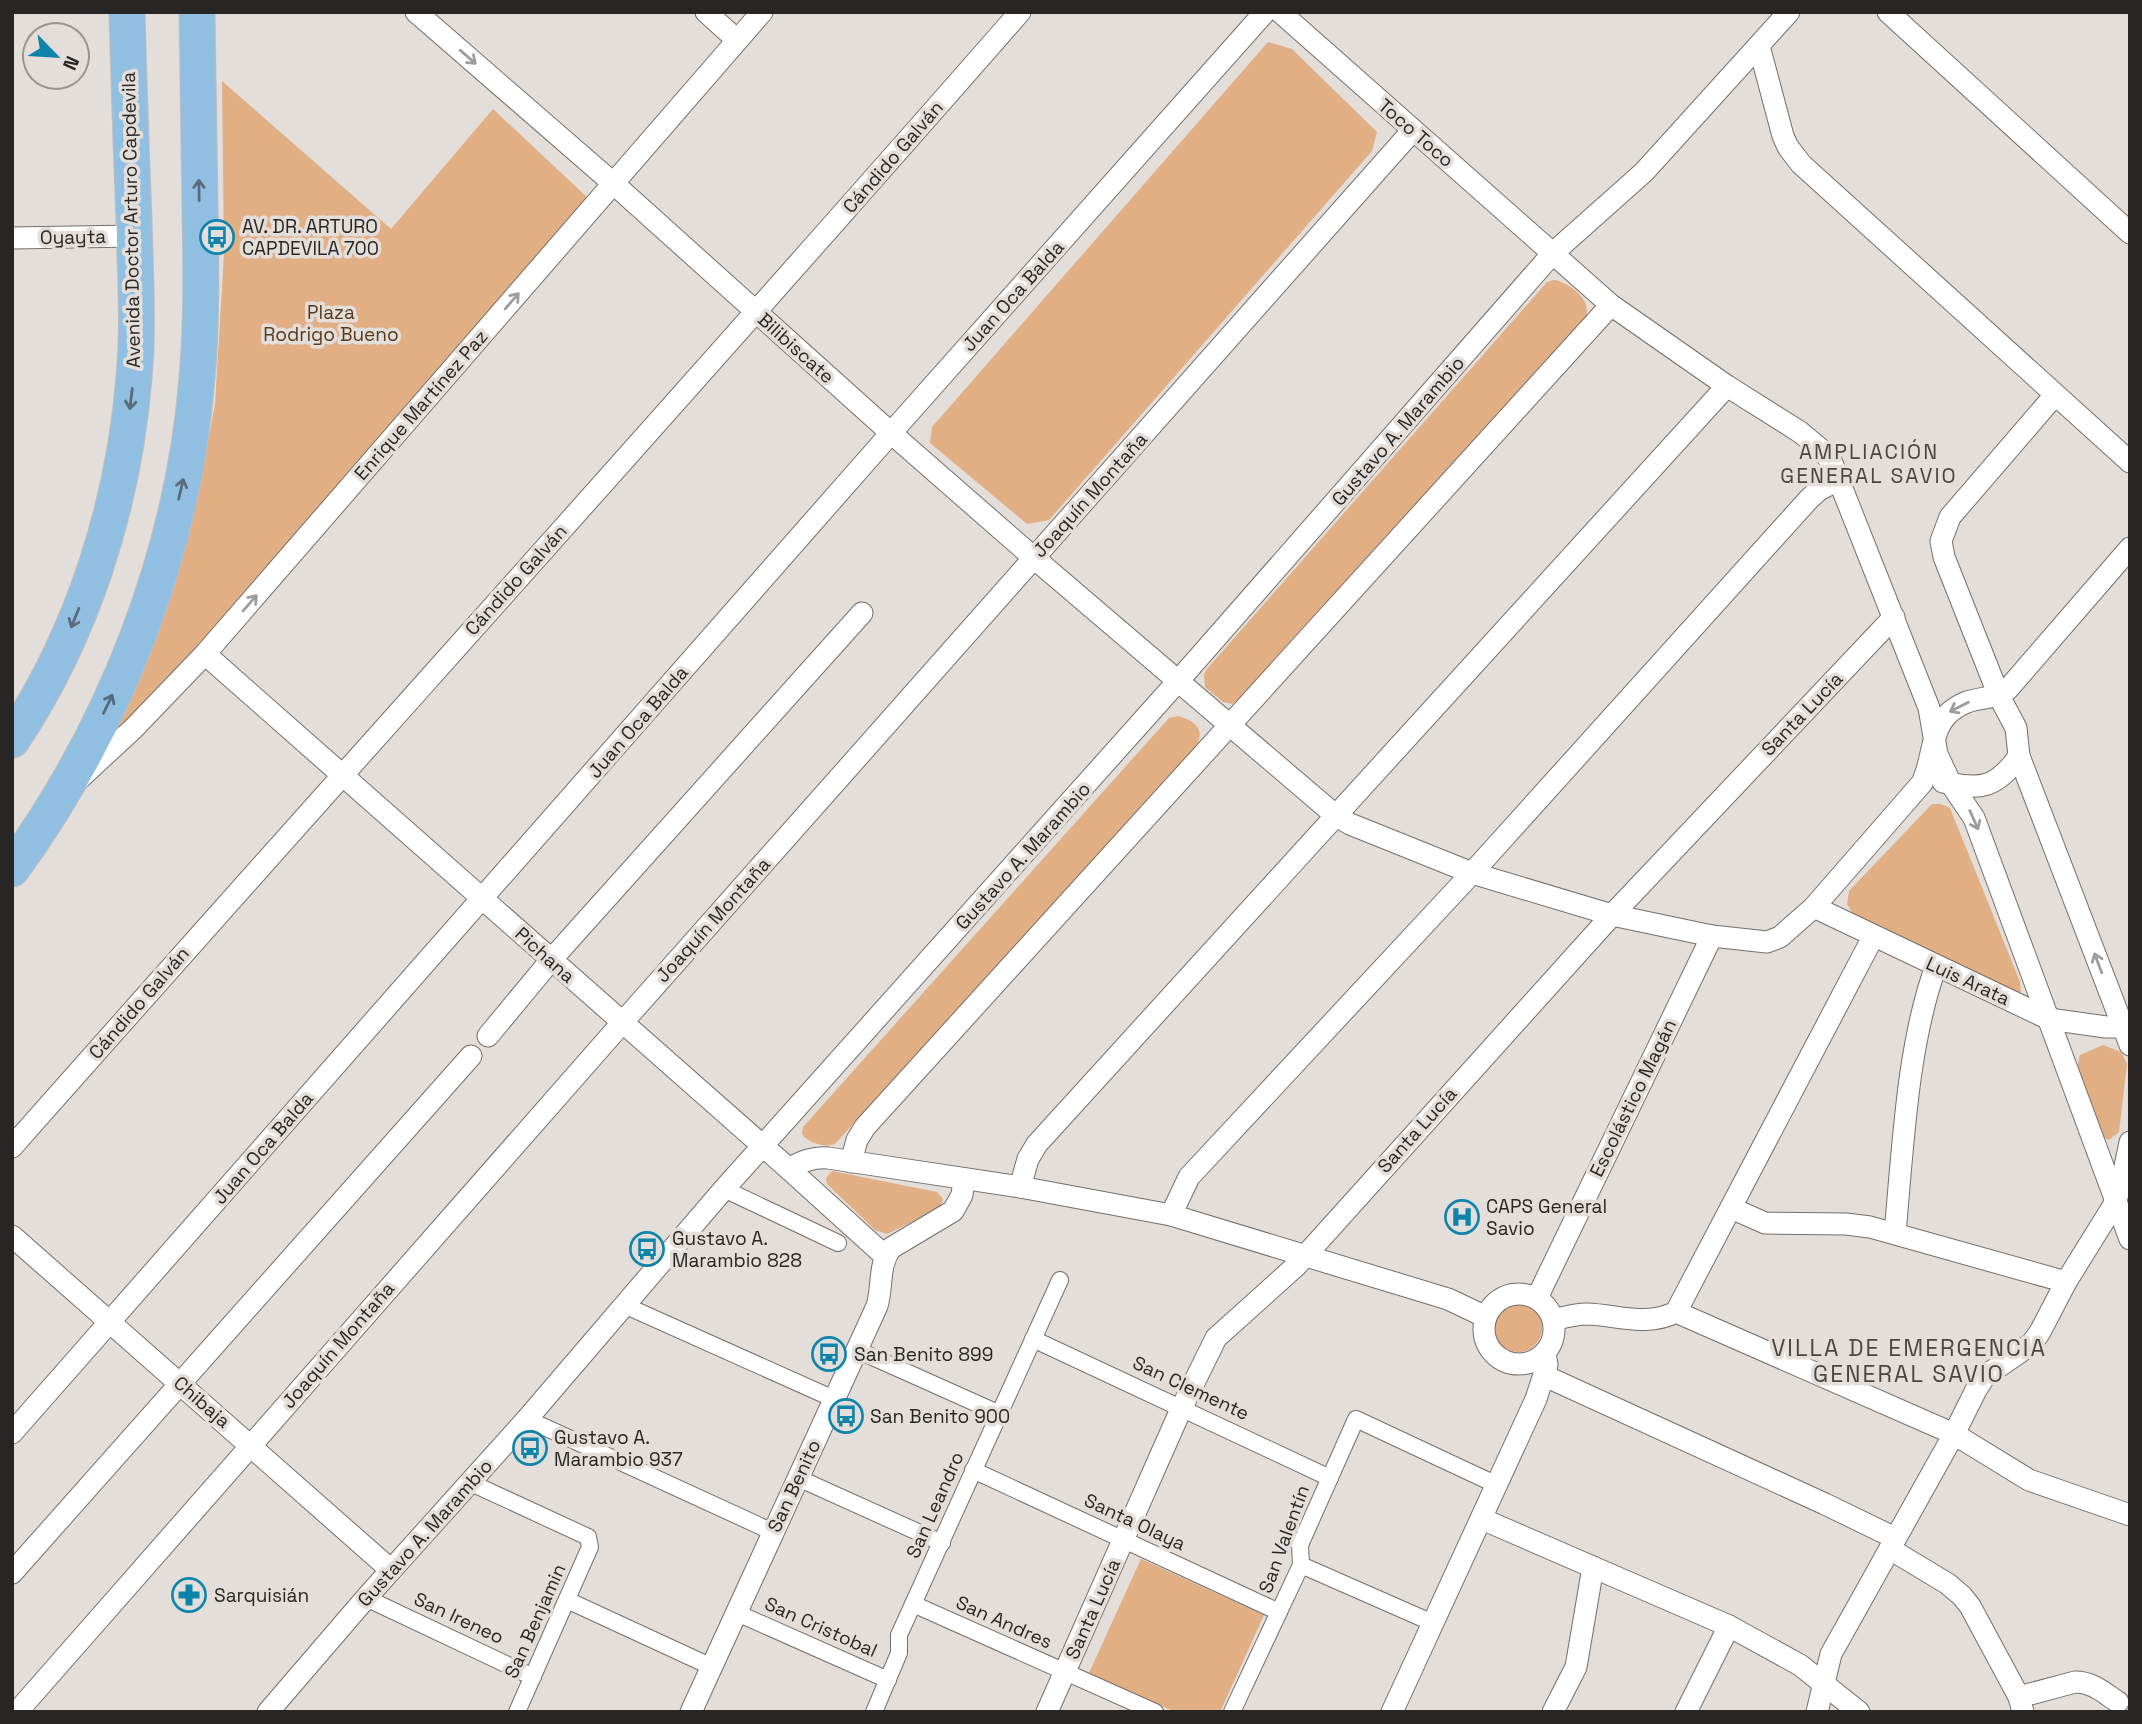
<svg xmlns="http://www.w3.org/2000/svg" width="2142" height="1724" font-family="'Space Grotesk',sans-serif">
  <style>
    .green { fill: #e2ae83 }
    .lines { fill: none; stroke-linecap: round; stroke-linejoin: round }
    .pedestrian-casing { stroke: #746f6b; stroke-width: 18 }
    .minor-casing { stroke: #746f6b; stroke-width: 23 }
    .primary-casing { stroke: #bebebe; stroke-width: 37 }
    .pedestrian { stroke: #fff; stroke-width: 16 }
    .minor { stroke: #fff; stroke-width: 21 }
    .primary { stroke: #91bfe2; stroke-width: 35 }
    .oneway { stroke: #9e9d9d }
    .oneway2 { stroke: #576b7a }
    .labels { text-anchor: middle; dominant-baseline: central; stroke-width: 7; stroke-linejoin: round; paint-order: stroke }
    .street-label { font-size: 19px; fill: #282625; stroke: #e3ded9 }
    .poi-label { font-size: 19px; fill: #282625; stroke: #e3ded9; text-anchor: start }
    .park-label { font-size: 19px; fill: #59391d; stroke: #e3ded9 }
    .neighbourhood-label { font-size: 21px; letter-spacing: 2px; fill: #494541; stroke: #e3ded9 }
    .quarter-label { font-size: 23px; letter-spacing: 2px; fill: #494541; stroke: #e3ded9 }
  </style>
  <rect width="100%" height="100%" fill="#e3ded9"/>
  <!-- green -->
  <g class="green">
    <polygon points="1268,42 1292,49 1377,132 1372,151 1049,520 1027,524 930,443 932,427"/>
    <polygon points="222,81 391,229 493,109 588,198 180,670 97,753 151,648 194,514 215,404 224,254"/>
    <path d="M1554,280c11,1 29,14 32,25 2,6 0,12 -1,17l-346,377 -7,5 -9,-2 -18,-15 -1,-12 2,-5 341,-388z"/>
    <path d="M1178,716c16,4 27,13 19,29l-362,399c-10,4 -27,-1 -33,-10l1,-7 366,-409z"/>
    <polygon points="1932,804 1941,804 1950,808 2020,982 2021,992 2013,991 1853,914 1847,904 1849,891"/>
    <polygon points="2103,1045 2121,1052 2127,1064 2119,1132 2109,1140 2101,1136 2077,1068 2080,1055"/>
    <polygon points="832,1171 937,1192 943,1199 940,1208 887,1234 875,1230 827,1184 826,1178"/>
    <circle cx="1518" cy="1328" r="24"/>
    <polygon points="1141,1559 1264,1615 1220,1712 1175,1712 1089,1673"/>
  </g>
  <g class="lines">
    <!-- pedestrian casing -->
    <g class="pedestrian-casing">
      <g id="pedestrian">
        <polyline points="724,1189 838,1243"/>
        <polyline points="624,1305 834,1399"/>
        <polyline points="1033,1339 1330,1478"/>
        <polyline points="857,1350 1000,1414"/>
        <polyline points="527,1419 773,1532"/>
        <polyline points="973,1470 1279,1612"/>
        <polyline points="798,1478 942,1543"/>
        <polyline points="469,1482 588,1537 590,1547 517,1712"/>
        <polyline points="1301,1565 1433,1623"/>
        <polyline points="366,1598 533,1677"/>
        <polyline points="567,1600 712,1667"/>
        <polyline points="913,1604 1155,1712"/>
        <polyline points="737,1613 888,1680"/>
        <polyline points="874,1712 899,1653 899,1635 1060,1280"/>
        <polyline points="1232,1712 1301,1565 1300,1545 1356,1419 1497,1485"/>
      </g>
    </g>
    <!-- minor casing -->
    <g class="minor-casing">
      <g id="minor">
        <path d="M416,12l198,172 277,249 143,125 301,257 15,9 122,49 140,42 100,21 55,6 13,-5 34,-30 108,-124c15,-32 5,-65 45,-81 15,-5 28,-3 41,-13l122,-141"/>
        <polyline points="706,12 737,40"/>
        <polyline points="1280,12 1611,305 1727,386 1800,432 1824,452 1832,463 1929,708 1937,754 1951,784 1974,818 2130,1239"/>
        <polyline points="1888,12 2130,233"/>
        <polyline points="1759,46 1783,136 1788,147 1801,164 2130,462"/>
        <polyline points="12,238 134,236"/>
        <polyline points="2055,395 1950,517 1941,541 1944,557 1999,696 2016,728 2019,756 2130,1045"/>
        <polyline points="205,654 789,1169 885,1256"/>
        <polyline points="79,779 133,729 205,654 762,12"/>
        <path d="M1943,782c37,8 53,7 76,-26"/>
        <polyline points="1814,907 2049,1019 2106,1027 2122,1027 2130,1024"/>
        <polyline points="488,1036 551,960 862,613"/>
        <path d="M12,1147c335,-379 675,-754 1008,-1135"/>
        <polyline points="851,1162 857,1140 865,1127 1611,305"/>
        <path d="M789,1169c13,-8 24,-12 39,-11l192,29 151,28 277,84 38,18"/>
        <polyline points="1020,1187 1028,1159 1037,1144 1727,386"/>
        <polyline points="1731,1208 1765,1223 1846,1224 1870,1227 2066,1282"/>
        <polyline points="1171,1215 1189,1177 1472,873 1809,499 1819,490 1840,479"/>
        <path d="M1895,1233c8,-85 12,-187 41,-267"/>
        <polyline points="12,1236 391,1570"/>
        <circle cx="1519" cy="1329" r="35"/>
        <polyline points="1537,1298 1712,936"/>
        <polyline points="1676,1312 1954,1434 2029,1480 2130,1515"/>
        <path d="M1553,1320c12,-3 22,-6 34,-6 31,1 60,13 89,-2l197,-375"/>
        <polyline points="1545,1376 1825,1504 1895,1538"/>
        <polyline points="12,1433 891,433 1265,12"/>
        <polyline points="1482,1519 1729,1626 1800,1665 1859,1712"/>
        <polyline points="1890,1549 1948,1584 1962,1596 1970,1606 2019,1697 2023,1712"/>
        <polyline points="12,1573 471,1056"/>
        <path d="M2019,1697l56,-15c18,0 29,11 43,20"/>
        <polyline points="17,1712 622,1023 1413,130"/>
        <polyline points="268,1712 366,1598 527,1419 724,1189 1179,680 1553,253 1644,172 1789,12"/>
        <path d="M691,1712l186,-406c6,-20 1,-41 14,-58l62,-37 9,-16 2,-16"/>
        <polyline points="1047,1712 1182,1407 1216,1338 1296,1266 1612,915 1894,617"/>
        <polyline points="1392,1712 1536,1399 1547,1365 1545,1353"/>
        <polyline points="1553,1712 1576,1667 1593,1567"/>
        <polyline points="1686,1712 1729,1626"/>
        <polyline points="1817,1712 1831,1654 1954,1434 1976,1390 1985,1376 2020,1352 2032,1343 2040,1332 2066,1282 2115,1203 2122,1181 2130,1142"/>
      </g>
    </g>
    <!-- primary casing -->
    <g class="primary-casing">
      <g id="primary">
        <path d="M12,740c71,-106 112,-236 122,-363 5,-52 1,-106 0,-158 -3,-69 -5,-138 -7,-207"/>
        <path d="M12,869c103,-142 171,-315 185,-491 5,-56 4,-113 3,-169 -1,-66 -2,-131 -3,-197"/>
      </g>
    </g>
    <!-- pedestrian -->
    <use href="#pedestrian" class="pedestrian"/>
    <!-- minor -->
    <use href="#minor" class="minor"/>
    <!-- primary -->
    <use href="#primary" class="primary"/>
  </g>
  <!-- one-way arrows -->
  <defs><path id="oneway-shaft" d="M-6 0H5M1.5-3L5.5 0L1.5 3" fill="none" stroke-width="1.6" stroke-linecap="round" stroke-linejoin="round" transform="scale(1.75)"/></defs>
  <g class="oneway">
    <use href="#oneway-shaft" transform="translate(468 57) rotate(41)"/>
    <use href="#oneway-shaft" transform="translate(512 301) rotate(-49)"/>
    <use href="#oneway-shaft" transform="translate(250 603) rotate(-49)"/>
    <use href="#oneway-shaft" transform="translate(1959 707) rotate(153)"/>
    <use href="#oneway-shaft" transform="translate(1974 820) rotate(66)"/>
    <use href="#oneway-shaft" transform="translate(2098 963) rotate(-111)"/>
  </g>
  <g class="oneway2">
    <use href="#oneway-shaft" transform="translate(199 190) rotate(-91)"/>
    <use href="#oneway-shaft" transform="translate(131 399) rotate(97)"/>
    <use href="#oneway-shaft" transform="translate(181 489) rotate(-77)"/>
    <use href="#oneway-shaft" transform="translate(75 618) rotate(112)"/>
    <use href="#oneway-shaft" transform="translate(108 704) rotate(-64)"/>
  </g>
  <!-- icons -->
  <defs>
    <g id="bus-ring" transform="scale(1.75)"><circle r="9.5" fill="#e3ded9" stroke="#0f84aa" stroke-width="1.5"/><path d="M-5-6H5V4H4V6H2V4H-2V6H-4V4H-5ZM-3.5-4V0h7V-4ZM-3.5 1.2v1.5H-2V1.2ZM2 1.2v1.5H3.5V1.2Z" fill="#0f84aa"/></g>
    <g id="hospital-ring" transform="scale(1.75)"><circle r="9.5" fill="#e3ded9" stroke="#0f84aa" stroke-width="1.5"/><path d="M-5-5h3v3.5h4V-5h3V5h-3V1.5h-4V5h-3Z" fill="#0f84aa"/></g>
    <g id="pharmacy-ring" transform="scale(1.75)"><circle r="9.5" fill="#e3ded9" stroke="#0f84aa" stroke-width="1.5"/><path d="M-2-6h4v4h4v4h-4v4h-4v-4h-4v-4h4Z" fill="#0f84aa"/></g>
  </defs>
  <g fill-rule="evenodd">
    <use href="#bus-ring" x="217" y="237"/>
    <use href="#hospital-ring" x="1462" y="1217"/>
    <use href="#bus-ring" x="647" y="1249"/>
    <use href="#bus-ring" x="829" y="1354"/>
    <use href="#bus-ring" x="846" y="1416"/>
    <use href="#bus-ring" x="530" y="1448"/>
    <use href="#pharmacy-ring" x="189" y="1595"/>
  </g>
  <g class="labels">
    <!-- street labels -->
    <g class="street-label">
      <text transform="translate(1416 133) rotate(41)">Toco Toco</text>
      <text transform="translate(893 157) rotate(-49)">Cándido Galván</text>
      <text transform="translate(131 220) rotate(-91)">Avenida Doctor Arturo Capdevila</text>
      <text transform="translate(73 237) rotate(-1)">Oyayta</text>
      <text transform="translate(1013 296) rotate(-48)">Juan Oca Balda</text>
      <text transform="translate(796 348) rotate(42)">Bilibiscate</text>
      <text transform="translate(421 405) rotate(-49)">Enrique Martínez Paz</text>
      <text transform="translate(1398 431) rotate(-49)">Gustavo A. Marambio</text>
      <text transform="translate(1090 495) rotate(-48)">Joaquín Montaña</text>
      <text transform="translate(516 580) rotate(-48)">Cándido Galván</text>
      <text transform="translate(1802 714) rotate(-46)">Santa Lucía</text>
      <text transform="translate(638 722) rotate(-49)">Juan Oca Balda</text>
      <text transform="translate(1023 856) rotate(-48)">Gustavo A. Marambio</text>
      <text transform="translate(713 920) rotate(-48)">Joaquín Montaña</text>
      <text transform="translate(545 955) rotate(42)">Pichana</text>
      <text transform="translate(1968 981) rotate(25)">Luis Arata</text>
      <text transform="translate(139 1003) rotate(-49)">Cándido Galván</text>
      <text transform="translate(1633 1098) rotate(-64)">Escolástico Magán</text>
      <text transform="translate(1417 1130) rotate(-48)">Santa Lucía</text>
      <text transform="translate(263 1148) rotate(-49)">Juan Oca Balda</text>
      <text transform="translate(338 1345) rotate(-49)">Joaquín Montaña</text>
      <text transform="translate(1191 1388) rotate(25)">San Clemente</text>
      <text transform="translate(202 1402) rotate(41)">Chibaja</text>
      <text transform="translate(794 1486) rotate(-65)">San Benito</text>
      <text transform="translate(935 1505) rotate(-66)">San Leandro</text>
      <text transform="translate(1135 1522) rotate(25)">Santa Olaya</text>
      <text transform="translate(425 1533) rotate(-48)">Gustavo A. Marambio</text>
      <text transform="translate(1284 1539) rotate(-70)">San Valentín</text>
      <text transform="translate(1093 1609) rotate(-66)">Santa Lucía</text>
      <text transform="translate(459 1618) rotate(25)">San Ireneo</text>
      <text transform="translate(535 1621) rotate(-66)">San Benjamin</text>
      <text transform="translate(1004 1622) rotate(24)">San Andres</text>
      <text transform="translate(821 1627) rotate(24)">San Cristobal</text>
    </g>
    <!-- poi labels -->
    <g class="poi-label">
      <text x="242" y="226">AV. DR. ARTURO<tspan x="242" dy="22">CAPDEVILA 700</tspan></text>
      <text x="1486" y="1206">CAPS General<tspan x="1486" dy="22">Savio</tspan></text>
      <text x="672" y="1238">Gustavo A.<tspan x="672" dy="22">Marambio 828</tspan></text>
      <text x="854" y="1354">San Benito 899</text>
      <text x="870" y="1416">San Benito 900</text>
      <text x="554" y="1437">Gustavo A.<tspan x="554" dy="22">Marambio 937</tspan></text>
      <text x="214" y="1595">Sarquisián</text>
    </g>
    <!-- park labels -->
    <g class="park-label">
      <text x="331" y="312">Plaza<tspan x="331" dy="22">Rodrigo Bueno</tspan></text>
    </g>
    <!-- neighbourhood labels -->
    <g class="neighbourhood-label">
      <text x="1869" y="451">AMPLIACIÓN<tspan x="1869" dy="24">GENERAL SAVIO</tspan></text>
    </g>
    <!-- quarter labels -->
    <g class="quarter-label">
      <text x="1909" y="1348">VILLA DE EMERGENCIA<tspan x="1909" dy="26">GENERAL SAVIO</tspan></text>
    </g>
  </g>
  <!-- border -->
  <rect width="2142" height="1724" fill="none" stroke="#282625" stroke-width="28"/>
  <!-- north arrow -->
  <g transform="translate(56 56) rotate(115)"><circle r="33" fill="#e3ded9" stroke="#989491" stroke-width="2"/>
  <path d="M0-5L12 26L0 18L-12 26Z" fill="#0f84aa"/>
  <text y="-10" font-size="19" font-weight="bold" text-anchor="middle" fill="#282625">N</text>
  </g>
</svg>
